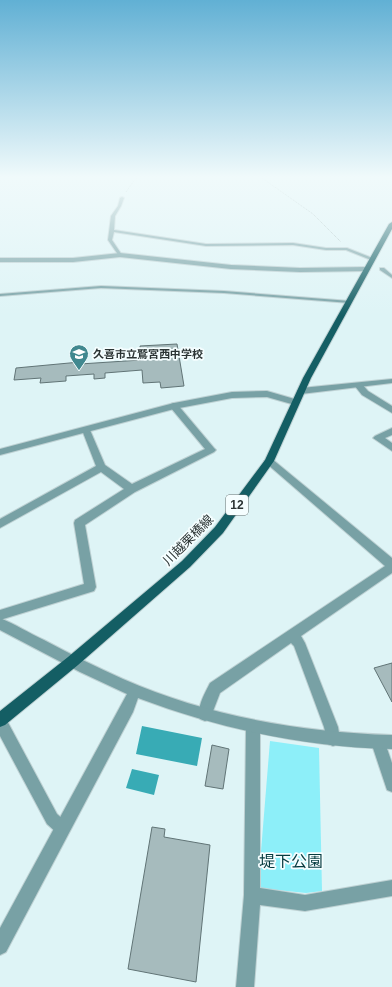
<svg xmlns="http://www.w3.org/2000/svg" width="392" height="987" font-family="Arial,'Noto Sans JP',sans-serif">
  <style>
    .green { fill: #8deff9 }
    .water { fill: #38abb5 }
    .building { fill: #a6bbbd; stroke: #617476 }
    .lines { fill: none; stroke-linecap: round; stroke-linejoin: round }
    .service-casing { stroke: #bed1d3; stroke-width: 2 }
    .minor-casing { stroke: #bed1d3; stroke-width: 2 }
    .tertiary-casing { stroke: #bed1d3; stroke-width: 2 }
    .primary-casing { stroke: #bed1d3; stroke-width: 2 }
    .path { stroke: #9eb0b1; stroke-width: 1; stroke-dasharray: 1 1; stroke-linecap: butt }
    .service { fill: #78a1a5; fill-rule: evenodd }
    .minor { fill: #78a1a5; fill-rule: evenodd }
    .tertiary { fill: #78a1a5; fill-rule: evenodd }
    .primary { fill: #145e64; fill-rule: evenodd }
    .labels { text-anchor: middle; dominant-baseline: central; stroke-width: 3.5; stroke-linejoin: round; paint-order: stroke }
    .far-poi-label { font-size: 11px; font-weight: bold; fill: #2b3434; stroke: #f5feff; text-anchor: start }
    .shield { fill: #f5feff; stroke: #687171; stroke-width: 1 }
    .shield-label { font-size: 12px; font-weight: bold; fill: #2b3434 }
    .street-label { font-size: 13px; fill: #2b3434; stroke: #f5feff }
    .near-park-label { font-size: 16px; fill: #053b40; stroke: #f5feff }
  </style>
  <rect width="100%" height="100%" fill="#def4f6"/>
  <!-- green -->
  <polygon class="green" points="270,741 319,748 322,891 306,893 258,888"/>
  <!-- water -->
  <g class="water">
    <polygon points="142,726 202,738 197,766 136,754"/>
    <polygon points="132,769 159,775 154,795 126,788"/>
  </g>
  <!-- building -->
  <g class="building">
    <polygon points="177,344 184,386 161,388 160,382 143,383 142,370 105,373 105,378 94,379 94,374 66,376 66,381 40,383 41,378 14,380 16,368 80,362 80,364 141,360 140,346"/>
    <polygon points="392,663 392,702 374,668"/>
    <polygon points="212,745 229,749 223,789 205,786"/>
    <polygon points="152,827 165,829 164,837 210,845 196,982 128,969"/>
  </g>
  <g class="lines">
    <!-- service casing -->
    <g class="service-casing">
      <g id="service">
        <polygon points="122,197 124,198 121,206 115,216 114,230 206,244 293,243 326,248 347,248 375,259 371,260 346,250 326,250 293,245 206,246 114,232 112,240 122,255 120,256 119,256 108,240 111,216 118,206 120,198"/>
        <polygon points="380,268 384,268 392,275 392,278 380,270"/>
        <polygon points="101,286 224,291 350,301 352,302 350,303 224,293 101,288 0,296 0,294"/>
      </g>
    </g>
    <!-- minor casing -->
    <g class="minor-casing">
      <g id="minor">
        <polygon points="355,383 361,383 368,391 392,406 392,413 362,395 354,385"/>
        <polygon points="174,403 177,404 214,448 216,450 214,452 135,492 85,525 96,587 94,591 0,620 0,610 84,584 74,523 75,520 124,489 101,472 0,528 0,519 96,466 82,430 83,428 86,427 90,430 105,465 132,484 205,449 171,408 170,406 171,404"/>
        <polygon points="392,428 392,435 385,438 392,443 392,451 373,438 375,436"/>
        <path d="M269,458l3,1 120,99v15l-91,63 4,7 33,84 2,12 -2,5 -5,2 -5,-2 -4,-17 -30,-81 -3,-3 -71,50 -10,26 -5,2 -5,-2c-4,-11 5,-26 10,-36l175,-117 -119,-103 -2,-2z"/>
        <polygon points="0,715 5,717 57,814 67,823 70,828 67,833 62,836 57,833 47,824 0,736"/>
        <polygon points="253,720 258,722 260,727 260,888 305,895 392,880 392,896 305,911 260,905 254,987 236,987 244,895 246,727 248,722"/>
        <polygon points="378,735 383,737 392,763 392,792 387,790 371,742 373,737"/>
      </g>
    </g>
    <!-- tertiary casing -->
    <g class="tertiary-casing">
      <g id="tertiary">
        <polygon points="120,253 231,265 300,268 367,267 370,269 367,271 300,272 231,269 120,257 73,262 0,262 0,258 73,258"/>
        <polygon points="392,379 392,383 301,394 297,391 301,388"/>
        <polygon points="267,391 298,400 299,402 295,405 267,397 232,398 174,409 0,455 0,449 174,403 232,392"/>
        <path d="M0,618c15,6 29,15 44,22 26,14 52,27 79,39 84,37 177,53 269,56v14c-88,-2 -171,-20 -254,-51l-5,14 -127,240 -6,3v-27l127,-234 -47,-22 -80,-42z"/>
      </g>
    </g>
    <!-- primary casing -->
    <g class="primary-casing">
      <polygon id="primary" points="392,222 392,229 311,378 274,461 223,533 190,567 78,665 5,725 0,727 0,711 68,657 182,561 215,527 265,460 303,378 389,224"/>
    </g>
    <!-- path -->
    <g class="path">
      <polyline points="262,178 313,214 341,242"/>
      <polyline points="126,192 136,178"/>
    </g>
    <!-- service -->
    <use href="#service" class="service"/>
    <!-- minor -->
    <use href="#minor" class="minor"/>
    <!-- tertiary -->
    <use href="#tertiary" class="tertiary"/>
    <!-- primary -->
    <use href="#primary" class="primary"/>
  </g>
  <!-- sky -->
  <linearGradient id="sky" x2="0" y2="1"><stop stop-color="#61b0d4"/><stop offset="0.56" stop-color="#f0fafb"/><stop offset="1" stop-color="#f0fafb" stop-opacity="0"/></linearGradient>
  <rect width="392" height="316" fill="url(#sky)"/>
  <!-- icons -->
  <defs>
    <g id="school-pin" transform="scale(1)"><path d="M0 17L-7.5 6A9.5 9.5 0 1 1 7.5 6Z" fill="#41888f" stroke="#f5feff"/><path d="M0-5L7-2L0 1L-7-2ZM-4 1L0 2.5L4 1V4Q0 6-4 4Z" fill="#fff"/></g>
  </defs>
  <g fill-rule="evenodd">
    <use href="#school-pin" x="79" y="354"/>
  </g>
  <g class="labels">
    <!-- far-poi labels -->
    <g class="far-poi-label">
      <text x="93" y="354">久喜市立鷲宮西中学校</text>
    </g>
    <!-- shield labels -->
    <rect class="shield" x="226" y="495" width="22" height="20" rx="3"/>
    <g class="shield-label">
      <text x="237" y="505">12</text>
    </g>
    <!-- street labels -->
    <g class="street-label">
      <text transform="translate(188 540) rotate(-45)">川越栗橋線</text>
    </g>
    <!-- near-park labels -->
    <g class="near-park-label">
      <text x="291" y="861">堤下公園</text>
    </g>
  </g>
</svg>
